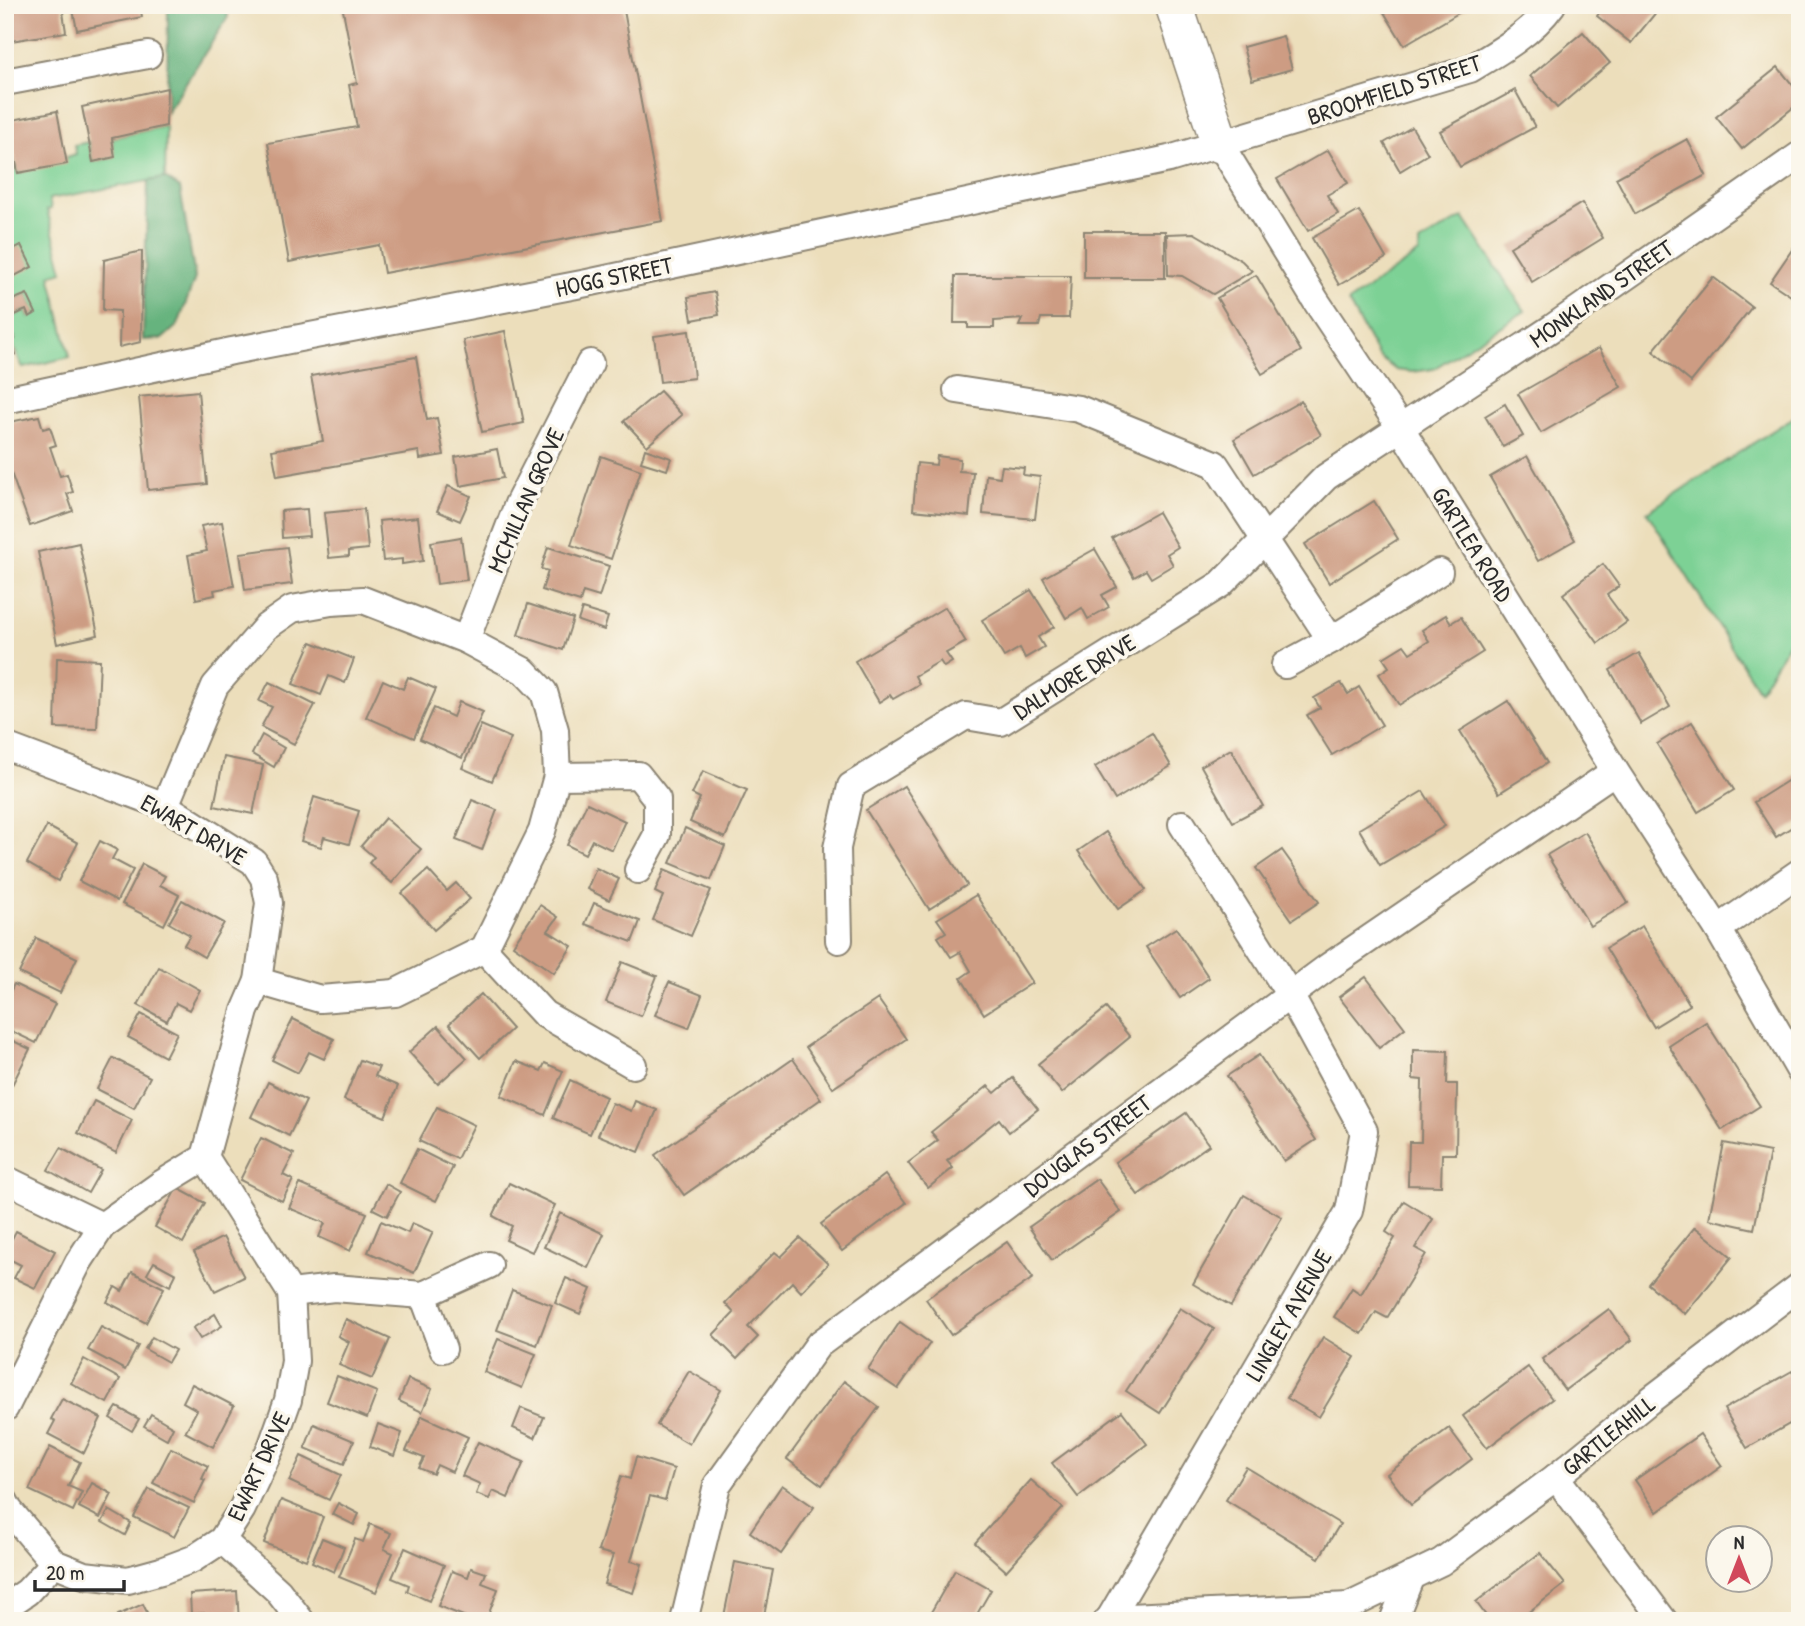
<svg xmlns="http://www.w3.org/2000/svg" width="1805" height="1626" font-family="'Patrick Hand',sans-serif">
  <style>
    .green { fill: #7dd195; stroke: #547e60; stroke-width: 2 }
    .forest { fill: #66b37e; stroke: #486f54; stroke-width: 2 }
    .building { fill: #cd9c83 }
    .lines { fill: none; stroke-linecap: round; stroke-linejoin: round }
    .street-casing { stroke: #8c8473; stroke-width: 30 }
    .secondary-casing { stroke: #8c8473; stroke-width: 40 }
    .street { stroke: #fff; stroke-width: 26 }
    .secondary { stroke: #fff; stroke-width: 37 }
    .labels { text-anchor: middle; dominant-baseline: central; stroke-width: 7; stroke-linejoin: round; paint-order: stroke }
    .street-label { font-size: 24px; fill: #2b2b2b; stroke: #fbf7ec }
  </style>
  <rect width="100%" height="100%" fill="#fbf7ec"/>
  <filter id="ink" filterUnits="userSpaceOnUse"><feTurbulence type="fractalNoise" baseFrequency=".0143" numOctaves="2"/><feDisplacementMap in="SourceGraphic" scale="14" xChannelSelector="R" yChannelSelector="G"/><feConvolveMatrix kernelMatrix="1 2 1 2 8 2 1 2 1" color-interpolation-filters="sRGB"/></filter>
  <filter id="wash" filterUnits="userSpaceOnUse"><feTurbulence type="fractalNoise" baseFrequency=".00686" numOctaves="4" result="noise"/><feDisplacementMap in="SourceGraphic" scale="28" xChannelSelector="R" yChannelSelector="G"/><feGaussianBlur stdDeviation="1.57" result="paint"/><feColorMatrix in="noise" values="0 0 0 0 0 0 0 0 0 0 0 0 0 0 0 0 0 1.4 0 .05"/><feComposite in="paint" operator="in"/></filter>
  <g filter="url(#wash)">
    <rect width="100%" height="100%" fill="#ecdebb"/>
    <!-- green -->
    <g class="green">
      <polygon points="166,126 165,178 49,199 51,209 47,210 63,271 50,275 70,357 23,368 11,342 15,339 6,319 26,310 29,317 36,313 27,294 5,303 5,185 10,184 6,168 16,165 18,173 76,154 74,145 89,142 93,162 114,157 112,138"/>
      <polygon points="1463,217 1525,311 1433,369 1412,372 1396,370 1378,356 1348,302 1419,253 1419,243"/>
      <polygon points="1800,413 1800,624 1759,691 1647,512"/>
    </g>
    <!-- forest -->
    <g class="forest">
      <polygon points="168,5 226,5 228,17 167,112"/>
      <polygon points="165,178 180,188 195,278 178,325 162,339 143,340 148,181"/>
    </g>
    <g id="blocks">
      <!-- building -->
      <g class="building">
        <polygon points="5,5 62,5 66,32 5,42"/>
        <polygon points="72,5 140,5 142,17 77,30"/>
        <polygon points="342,5 623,5 663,221 384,273 379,245 289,262 268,143 357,127 349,85 357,83"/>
        <polygon points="1389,5 1472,5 1404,45 1382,9"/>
        <polygon points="1605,5 1662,5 1631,43 1597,16"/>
        <polygon points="1583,32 1610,63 1557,108 1530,76"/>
        <polygon points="1283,36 1292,69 1252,80 1243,47"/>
        <polygon points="1778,67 1800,94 1800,102 1742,149 1716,117"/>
        <polygon points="167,88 166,126 112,138 115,157 93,162 82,107"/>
        <polygon points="1515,90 1535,127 1460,167 1440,131"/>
        <polygon points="57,111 67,164 18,173 8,121"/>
        <polygon points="1412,127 1428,154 1400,171 1384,143"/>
        <polygon points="1687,139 1706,175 1635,214 1616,178"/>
        <polygon points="1328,150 1348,183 1327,195 1338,214 1308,231 1277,179"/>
        <polygon points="6,167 10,184 5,185 5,168"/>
        <polygon points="1582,203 1603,238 1532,282 1510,247"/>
        <polygon points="1359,211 1386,258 1339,285 1312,238"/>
        <rect x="1084" y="231" width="81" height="47"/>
        <polygon points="1194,233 1242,261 1252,271 1213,294 1182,276 1168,275 1167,234"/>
        <polygon points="1800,238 1800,302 1770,282"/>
        <polygon points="21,245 32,267 9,279 5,272 5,253"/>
        <polygon points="142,251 141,342 119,347 120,311 103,310 104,260"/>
        <polygon points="1256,275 1301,351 1262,374 1217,298"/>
        <polygon points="955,276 1071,276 1069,318 1041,318 1039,326 1019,326 1022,319 994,321 994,328 968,328 968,323 954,323"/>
        <polygon points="1713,277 1752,307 1691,382 1653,351"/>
        <polygon points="715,292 719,315 692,320 688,297"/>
        <polygon points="27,294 36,313 29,317 26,310 6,319 15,339 11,342 16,354 5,359 5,303"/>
        <polygon points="505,331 524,423 482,432 463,340"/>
        <polygon points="689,331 694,378 660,382 654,336"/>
        <polygon points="1599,348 1621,387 1541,433 1518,394"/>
        <polygon points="416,357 427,420 437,418 444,455 420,459 419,451 277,476 272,450 323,441 311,376"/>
        <polygon points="198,391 207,484 148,490 139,397"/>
        <polygon points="660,391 682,415 647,446 624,421"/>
        <polygon points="1301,401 1321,435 1254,474 1234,439"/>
        <polygon points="1505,404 1523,436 1503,447 1485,416"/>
        <polygon points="39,416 43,429 50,427 56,445 50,447 60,476 67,474 73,492 67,494 73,511 30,526 5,456 5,423"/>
        <polygon points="497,449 503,478 460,486 455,457"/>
        <polygon points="645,449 671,458 667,470 641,462"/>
        <polygon points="601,456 641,470 611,559 571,545"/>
        <polygon points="937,456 960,459 959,471 973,472 969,516 913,510 917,463 936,465"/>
        <polygon points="1527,456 1575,540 1538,561 1490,477"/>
        <polygon points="1002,466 1024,468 1023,475 1040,477 1035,519 983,514 986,475 1000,477"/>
        <polygon points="448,486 471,496 460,521 437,511"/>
        <polygon points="1374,501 1398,539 1329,583 1305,544"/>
        <polygon points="307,509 309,536 282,538 281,511"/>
        <polygon points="364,509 368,549 349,551 349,556 329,558 324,513"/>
        <polygon points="1158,512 1178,547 1167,554 1173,565 1151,578 1146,570 1134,577 1112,538"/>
        <polygon points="418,517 423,561 402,564 402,559 383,561 379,521"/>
        <polygon points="222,522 234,586 214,590 215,595 196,599 188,555 207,551 201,526"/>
        <polygon points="461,537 467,580 437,584 431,542"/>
        <polygon points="79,543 98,635 57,644 38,552"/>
        <polygon points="287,547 292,584 245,590 240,553"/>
        <polygon points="548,547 609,566 599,597 583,592 580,602 542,590 548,571 541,569"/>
        <polygon points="1095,549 1117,587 1102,595 1109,607 1088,619 1082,608 1066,618 1043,578"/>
        <polygon points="1603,564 1619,586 1607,595 1627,622 1598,643 1563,594"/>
        <polygon points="1031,590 1054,627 1038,637 1044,647 1025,658 1020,648 1004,657 982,620"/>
        <polygon points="528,604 573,619 563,650 518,635"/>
        <polygon points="945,607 966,642 946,653 952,662 944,667 940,661 915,676 919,684 893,699 890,695 879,702 855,661"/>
        <polygon points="582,609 608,617 604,630 578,621"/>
        <polygon points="1446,615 1451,623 1461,617 1483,652 1399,705 1379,674 1389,667 1383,658 1404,645 1410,653 1429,641 1422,630"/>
        <polygon points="311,642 354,659 345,683 329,676 321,695 293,684"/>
        <polygon points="1639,653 1670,707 1641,724 1610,670"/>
        <polygon points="57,658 100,660 97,729 55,728"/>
        <polygon points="408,677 436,689 414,738 366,717 383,680 403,689"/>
        <polygon points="269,682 315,705 294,744 261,727 272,707 259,701"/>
        <polygon points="1341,683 1348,694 1359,687 1382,725 1332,755 1307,715 1320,708 1314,698"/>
        <polygon points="1508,701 1547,763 1499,793 1460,731"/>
        <polygon points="459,702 483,712 462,758 420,739 434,708 453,717"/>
        <polygon points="1692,722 1734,790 1698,812 1657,744"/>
        <polygon points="481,725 511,738 492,781 462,768"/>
        <polygon points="1152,733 1171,766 1115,800 1095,767"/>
        <polygon points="262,735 284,748 274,767 252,754"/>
        <polygon points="1231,749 1263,806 1233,822 1201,766"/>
        <polygon points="224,757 263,765 253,814 214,806"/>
        <polygon points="703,771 747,790 725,838 690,822 700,798 692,794"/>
        <polygon points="1800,773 1800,822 1776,837 1754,802"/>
        <polygon points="904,786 967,885 929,909 866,810"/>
        <polygon points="1423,791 1445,826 1380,865 1359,829"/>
        <polygon points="314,797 359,811 349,844 324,837 321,847 301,841"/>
        <polygon points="472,800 497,810 482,850 456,840"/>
        <polygon points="587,803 625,821 612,850 592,840 585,854 567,845"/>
        <polygon points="385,818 421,849 392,883 369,863 374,857 361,846"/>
        <polygon points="47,826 78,843 58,881 27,863"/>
        <polygon points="685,828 725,846 711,880 670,863"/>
        <polygon points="1106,832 1146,890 1118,909 1078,851"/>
        <polygon points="1585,832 1628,903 1590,926 1547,855"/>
        <polygon points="100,841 117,850 112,859 133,870 117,901 79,881"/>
        <polygon points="1282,850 1319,902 1292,920 1256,868"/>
        <polygon points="142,864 165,876 160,885 179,895 164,925 122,904"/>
        <polygon points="596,868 619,879 609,900 587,889"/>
        <polygon points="428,870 447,891 456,883 470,899 434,930 402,893"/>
        <polygon points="664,870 711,890 691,936 653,920 663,896 655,892"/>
        <polygon points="976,895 1032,983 984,1014 961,978 971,971 960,952 951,957 938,937 946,932 937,919"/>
        <polygon points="182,900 224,923 204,957 184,945 190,935 169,923"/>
        <polygon points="594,903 640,921 632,942 585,924"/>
        <polygon points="540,905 558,917 548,931 572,946 554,973 513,945"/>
        <polygon points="1642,926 1690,1005 1654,1027 1606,948"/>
        <polygon points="1176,928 1209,978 1180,998 1146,947"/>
        <polygon points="36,938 77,958 60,993 19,973"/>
        <polygon points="622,962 657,976 641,1016 606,1002"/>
        <polygon points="159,967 200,990 189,1010 176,1003 167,1021 138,1005"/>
        <polygon points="1366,977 1405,1028 1379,1048 1339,997"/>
        <polygon points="669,982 702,995 689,1028 655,1015"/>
        <polygon points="14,984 55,1004 36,1043 5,1028 5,1002"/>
        <polygon points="481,994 512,1029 480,1058 449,1024"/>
        <polygon points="878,999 906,1039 833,1088 806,1047"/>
        <polygon points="1106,1008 1130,1037 1062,1093 1038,1064"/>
        <polygon points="141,1014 177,1033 165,1057 128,1037"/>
        <polygon points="293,1019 334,1039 324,1059 309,1052 298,1073 272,1060"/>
        <polygon points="1706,1022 1760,1106 1722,1130 1669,1046"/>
        <polygon points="438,1026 467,1058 438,1084 409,1052"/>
        <polygon points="5,1037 30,1049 10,1089 5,1087"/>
        <polygon points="1413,1050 1448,1051 1447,1084 1457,1084 1456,1154 1442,1154 1441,1186 1408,1185 1409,1142 1421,1142 1422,1080 1413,1079"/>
        <polygon points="1259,1055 1316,1140 1284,1161 1227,1076"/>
        <polygon points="113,1058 150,1077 134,1108 97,1089"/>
        <polygon points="793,1059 821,1099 684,1195 655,1155"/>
        <polygon points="360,1060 379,1067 375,1076 398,1086 385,1117 344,1100"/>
        <polygon points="516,1061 541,1071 545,1063 563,1071 545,1115 501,1096"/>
        <polygon points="1013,1078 1038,1109 1009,1132 999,1119 947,1161 953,1168 928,1188 908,1163 938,1140 931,1132 988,1086 995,1093"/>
        <polygon points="570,1080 606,1097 590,1134 553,1118"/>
        <polygon points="268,1082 306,1101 289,1136 251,1117"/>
        <polygon points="94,1101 132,1120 116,1153 78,1133"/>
        <polygon points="635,1101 657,1110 639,1152 598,1135 612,1103 631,1111"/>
        <polygon points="437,1107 474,1125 457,1159 419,1141"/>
        <polygon points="1186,1113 1209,1145 1138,1195 1115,1162"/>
        <polygon points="261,1138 294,1154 283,1175 293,1180 282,1201 240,1180"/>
        <polygon points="1724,1143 1770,1152 1754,1229 1709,1219"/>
        <polygon points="61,1148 101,1170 88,1193 48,1170"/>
        <polygon points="417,1149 453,1167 436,1201 400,1183"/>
        <polygon points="885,1175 906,1203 842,1251 821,1224"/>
        <polygon points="1097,1179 1121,1212 1052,1260 1029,1227"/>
        <polygon points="509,1183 555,1205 532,1252 506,1240 512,1226 493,1216"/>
        <polygon points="300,1184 367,1213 350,1251 319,1237 325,1223 289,1208"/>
        <polygon points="386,1184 400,1192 387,1216 373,1209"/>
        <polygon points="177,1188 205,1203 183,1243 155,1227"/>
        <polygon points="1244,1195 1282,1217 1231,1306 1193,1284"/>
        <polygon points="1404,1201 1433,1219 1415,1248 1426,1254 1387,1318 1376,1312 1362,1334 1334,1317 1352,1288 1361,1294 1395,1238 1386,1232"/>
        <polygon points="560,1213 604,1234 588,1268 544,1247"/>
        <polygon points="381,1221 408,1233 412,1223 433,1232 414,1273 368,1252"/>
        <polygon points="1695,1227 1732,1257 1685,1314 1648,1284"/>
        <polygon points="16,1231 55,1251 35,1288 14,1278 21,1265 5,1257 5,1252"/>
        <polygon points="223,1237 244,1277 215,1291 194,1252"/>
        <polygon points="800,1238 828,1264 801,1292 792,1282 748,1327 758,1337 737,1359 713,1335 734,1313 725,1303 775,1252 781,1257"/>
        <polygon points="1007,1242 1033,1278 951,1335 926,1299"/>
        <polygon points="154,1262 176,1274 170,1286 147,1274"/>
        <polygon points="132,1272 164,1288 146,1323 107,1302 115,1287 122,1291"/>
        <polygon points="566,1278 591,1289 580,1314 555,1303"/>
        <polygon points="512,1290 552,1305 537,1345 497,1330"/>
        <polygon points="1180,1308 1214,1329 1160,1413 1126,1391"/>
        <polygon points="1609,1309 1632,1340 1565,1390 1542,1359"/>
        <polygon points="215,1314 222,1326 200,1339 193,1328"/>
        <polygon points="346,1319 390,1339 372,1379 339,1365 349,1342 338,1336"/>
        <polygon points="900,1322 930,1343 898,1389 868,1369"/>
        <polygon points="101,1327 138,1346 125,1370 88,1350"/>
        <polygon points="152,1337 175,1350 168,1362 145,1349"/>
        <polygon points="1323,1337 1355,1357 1319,1417 1287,1398"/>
        <polygon points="498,1339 536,1354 522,1388 484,1372"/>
        <polygon points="84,1359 120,1379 107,1403 71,1383"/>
        <polygon points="1528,1367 1552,1399 1487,1448 1463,1416"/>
        <polygon points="689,1371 721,1390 689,1444 657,1425"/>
        <polygon points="1792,1371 1800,1385 1800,1418 1747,1448 1724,1409"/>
        <polygon points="337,1376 377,1392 367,1418 327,1402"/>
        <polygon points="408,1379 432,1389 422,1412 399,1401"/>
        <polygon points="844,1381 879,1407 822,1485 787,1459"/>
        <polygon points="192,1384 234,1406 213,1447 185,1432 197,1410 183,1402"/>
        <polygon points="62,1399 101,1418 84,1453 48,1434 55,1421 51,1419"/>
        <polygon points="117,1407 139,1419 132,1431 110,1418"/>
        <polygon points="521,1408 544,1417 535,1438 513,1428"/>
        <polygon points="1122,1411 1147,1444 1078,1497 1052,1463"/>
        <polygon points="151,1414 173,1427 167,1439 144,1426"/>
        <polygon points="422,1416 468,1437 452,1472 437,1465 433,1474 419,1468 424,1458 406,1451"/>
        <polygon points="314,1424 354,1441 344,1464 305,1448"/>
        <polygon points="378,1424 402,1433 394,1456 370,1447"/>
        <polygon points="1449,1428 1472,1459 1411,1505 1387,1474"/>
        <polygon points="1700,1434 1722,1466 1657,1512 1635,1480"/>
        <polygon points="478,1442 524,1462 508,1498 493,1491 489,1499 476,1494 480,1484 462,1476"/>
        <polygon points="50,1447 80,1462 68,1486 82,1492 73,1511 29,1490"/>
        <polygon points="171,1448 208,1466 202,1479 205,1480 194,1503 153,1483"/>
        <polygon points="301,1456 341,1475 329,1500 289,1481"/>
        <polygon points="636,1457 674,1469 665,1500 650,1496 631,1561 642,1564 633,1593 604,1584 613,1555 598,1551 621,1476 630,1479"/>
        <polygon points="1246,1467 1340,1524 1319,1558 1226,1500"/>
        <polygon points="1031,1480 1063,1508 1006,1571 975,1543"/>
        <polygon points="92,1483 112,1494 100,1518 79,1507"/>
        <polygon points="782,1485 814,1507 781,1554 750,1532"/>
        <polygon points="149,1489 189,1508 174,1537 134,1517"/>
        <polygon points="281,1500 323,1517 306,1560 264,1543"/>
        <polygon points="338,1503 359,1514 354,1525 332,1514"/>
        <polygon points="109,1510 131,1523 125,1535 102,1522"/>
        <polygon points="370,1524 391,1533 384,1549 393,1553 376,1592 339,1577 355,1539 363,1542"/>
        <polygon points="322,1538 344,1547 334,1572 312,1562"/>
        <polygon points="405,1548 444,1565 429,1601 407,1591 409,1585 392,1578"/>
        <polygon points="1540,1553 1565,1584 1517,1621 1490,1621 1476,1602"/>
        <polygon points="735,1562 773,1570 763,1621 723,1621"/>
        <polygon points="471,1568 486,1573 482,1583 498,1589 486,1621 476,1621 438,1606 452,1571 468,1577"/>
        <polygon points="955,1570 991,1590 973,1621 926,1621"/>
        <polygon points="237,1591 239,1621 208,1621 208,1613 191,1614 190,1594"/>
        <polygon points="143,1604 151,1621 121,1621 118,1615"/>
      </g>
    </g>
  </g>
  <g filter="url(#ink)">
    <use href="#blocks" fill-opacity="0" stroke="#8c8473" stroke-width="2"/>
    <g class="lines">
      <!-- street casing -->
      <g class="street-casing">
        <g id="street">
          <polyline points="5,82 148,55"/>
          <polyline points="1220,144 1316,301 1400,427 1615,771 1718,929 1800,1071"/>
          <polyline points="957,390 1079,409 1215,464 1331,640"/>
          <path d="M5,400l227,-49 355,-68 582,-124 301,-90c29,-17 62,-36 82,-64"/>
          <polyline points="466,640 518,504 590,363"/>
          <polyline points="1285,665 1331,640 1439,572"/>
          <polyline points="5,746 165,806 254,862 264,878 269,903 258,981 245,1011 205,1157 161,1184 102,1226 78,1263 5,1408"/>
          <polyline points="557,776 638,775 657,799 657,835 638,870"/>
          <polyline points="165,806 215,686 266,627 292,609 331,602 363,600 466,640 524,671 544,692 555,730 557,776 542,831 484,949 395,993 320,999 258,981"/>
          <polyline points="1718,929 1800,872"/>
          <polyline points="839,940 837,848 851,786 966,716 1001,722 1221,584 1326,477 1552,328 1800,155"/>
          <polyline points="484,949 544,1014 633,1065"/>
          <polyline points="5,1179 102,1226"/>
          <polyline points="291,1293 334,1288 423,1295 489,1265"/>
          <polyline points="423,1295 443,1349"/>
          <polyline points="1556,1477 1664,1621"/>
          <polyline points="5,1502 9,1510 54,1563 84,1575 128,1580 161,1571 193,1559 222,1540 242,1509 272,1445 288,1400 295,1361 291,1293 205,1157"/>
          <polyline points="222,1540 278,1591 301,1621"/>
          <polyline points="5,1607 27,1592 54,1563"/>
          <polyline points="1110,1618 1349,1606 1441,1562 1556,1477 1649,1401 1800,1286"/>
          <polyline points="684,1621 717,1485 818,1345 1328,967 1615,771"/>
          <polyline points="1107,1621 1110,1618 1349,1211 1364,1131 1290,995 1182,824"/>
          <polyline points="1393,1621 1411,1576"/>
        </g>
      </g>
      <!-- secondary casing -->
      <g class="secondary-casing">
        <polyline id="secondary" points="1174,5 1220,144"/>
      </g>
      <!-- street -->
      <use href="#street" class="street"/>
      <!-- secondary -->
      <use href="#secondary" class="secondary"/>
    </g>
  </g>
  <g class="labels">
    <!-- street labels -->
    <g class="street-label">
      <text transform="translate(1394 89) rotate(-18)">BROOMFIELD STREET</text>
      <text transform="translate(614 276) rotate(-12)">HOGG STREET</text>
      <text transform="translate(1601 293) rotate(-35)">MONKLAND STREET</text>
      <text transform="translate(525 500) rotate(-66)">MCMILLAN GROVE</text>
      <text transform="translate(1473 544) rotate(58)">GARTLEA ROAD</text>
      <text transform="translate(1074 676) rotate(-32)">DALMORE DRIVE</text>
      <text transform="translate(194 829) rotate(30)">EWART DRIVE</text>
      <text transform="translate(1087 1145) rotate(-37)">DOUGLAS STREET</text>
      <text transform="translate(1288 1315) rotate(-60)">LINGLEY AVENUE</text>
      <text transform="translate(1608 1435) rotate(-39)">GARTLEAHILL</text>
      <text transform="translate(258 1466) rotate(-65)">EWART DRIVE</text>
    </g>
  </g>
  <!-- margin -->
  <rect width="1805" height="1626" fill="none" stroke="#fbf7ec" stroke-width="28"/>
  <!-- north arrow -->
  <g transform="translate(1739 1559)"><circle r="33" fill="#fbf7ec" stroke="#a8a59f" stroke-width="2"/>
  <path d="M0-5L12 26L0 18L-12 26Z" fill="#d1495b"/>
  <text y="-10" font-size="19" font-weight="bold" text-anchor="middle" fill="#2b2b2b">N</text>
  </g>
  <!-- scale -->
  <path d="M35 1580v10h89v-10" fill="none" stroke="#2b2b2b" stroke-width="3.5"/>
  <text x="46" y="1580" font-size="21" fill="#2b2b2b" stroke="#fbf7ec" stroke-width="5" paint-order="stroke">20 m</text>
</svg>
